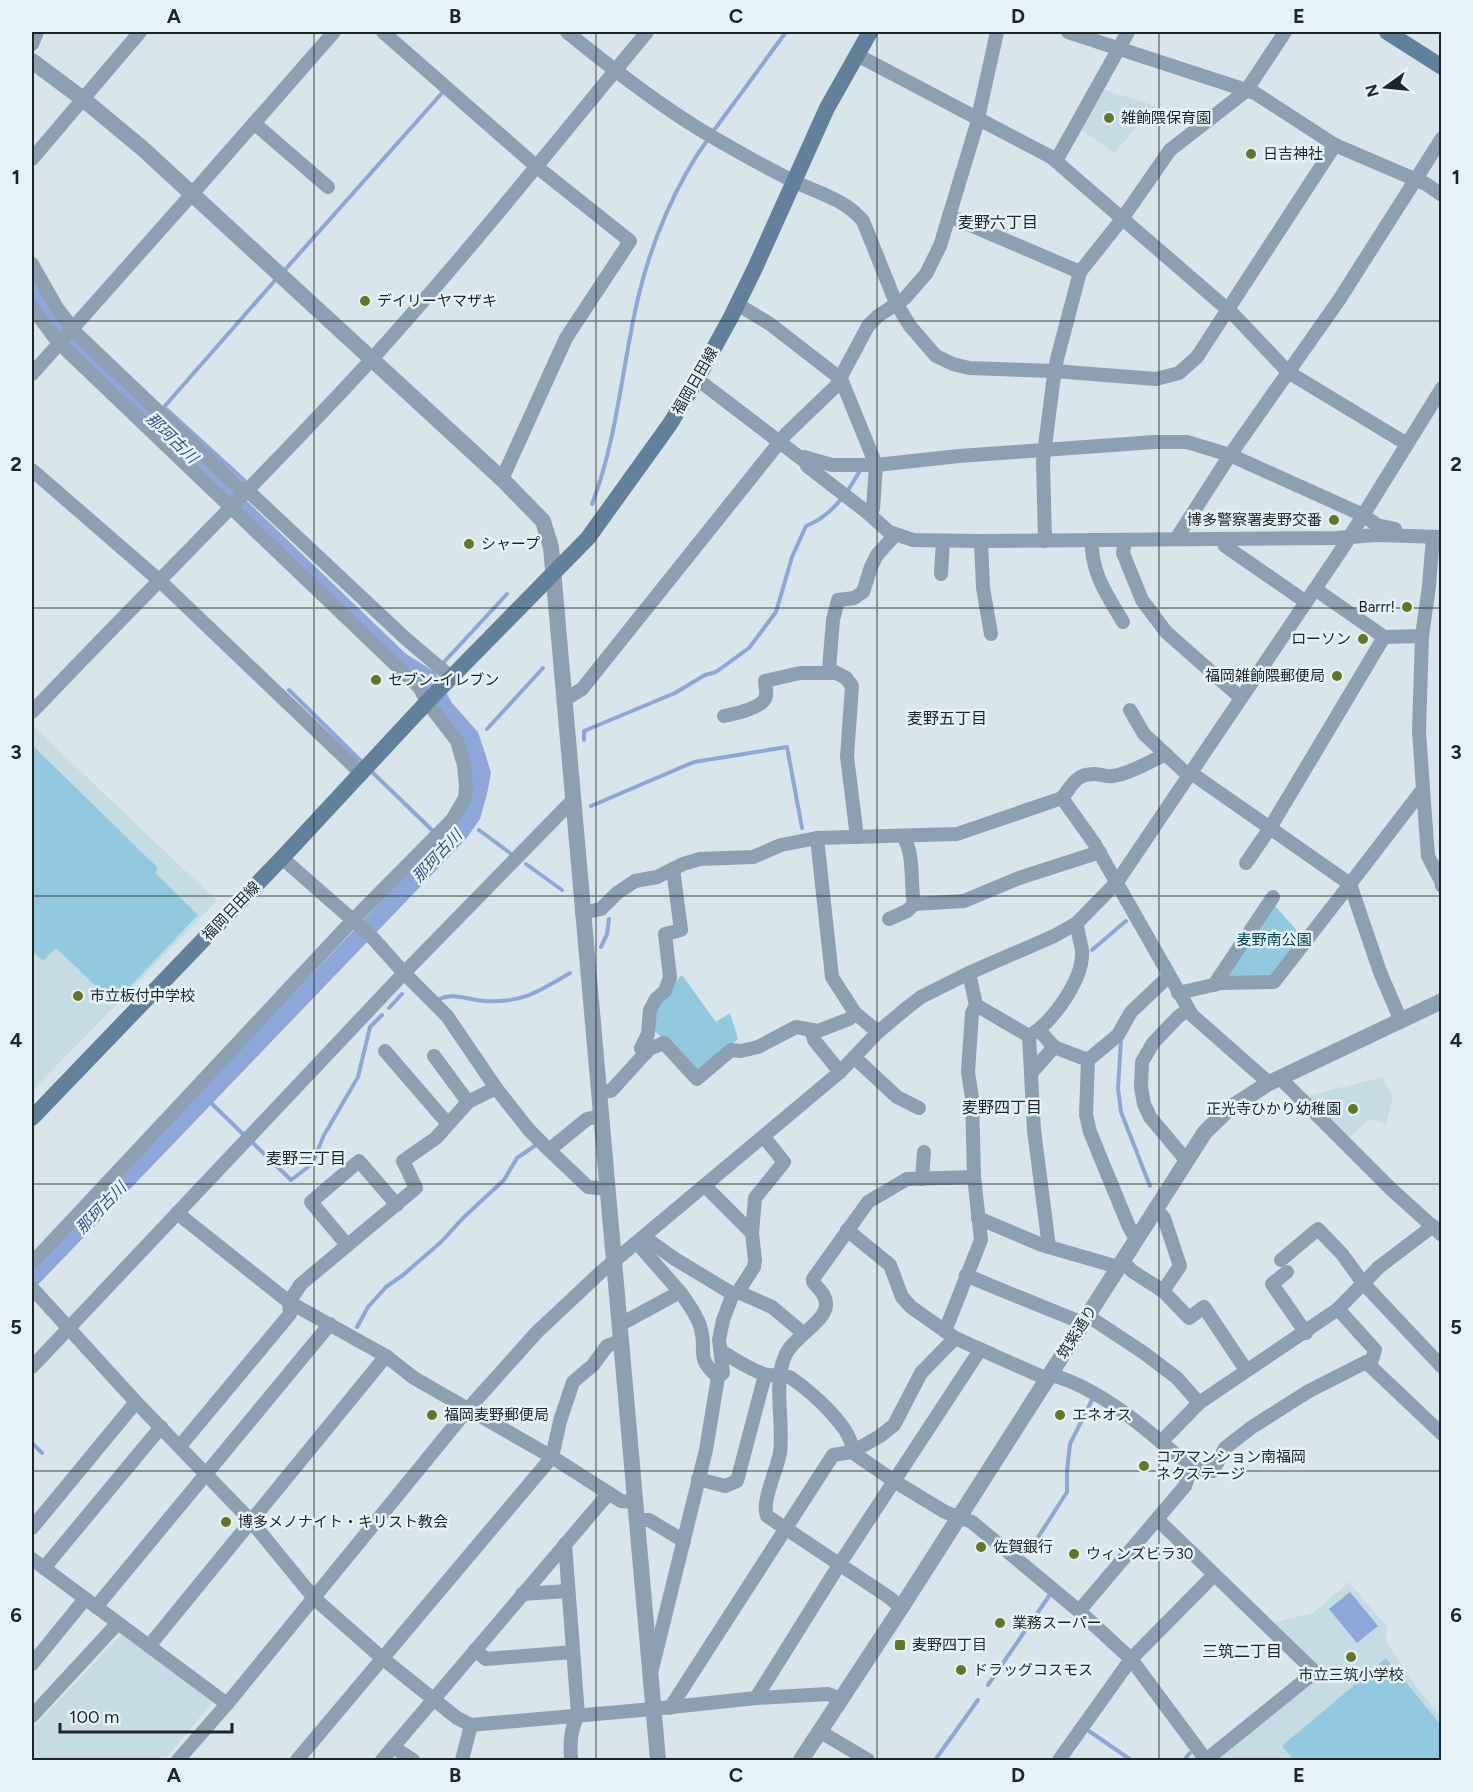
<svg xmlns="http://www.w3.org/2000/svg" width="1473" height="1792" font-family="Figtree,'Noto Sans JP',sans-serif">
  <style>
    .built { fill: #c6dce5 }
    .green { fill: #92c9de }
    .water { fill: #8fa7d8 }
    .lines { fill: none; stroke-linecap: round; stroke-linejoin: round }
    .stream { stroke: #8fa7d8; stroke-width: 4 }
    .minor { stroke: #8ca0b2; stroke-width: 14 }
    .tertiary { stroke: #8ca0b2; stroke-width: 16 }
    .secondary { stroke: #628099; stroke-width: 16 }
    .rail { stroke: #7a8387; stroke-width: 4 }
    .grid { fill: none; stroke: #1f2426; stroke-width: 1.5; stroke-opacity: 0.55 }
    .poi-dot { fill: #627625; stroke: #e5f3f8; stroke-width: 2 }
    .labels { text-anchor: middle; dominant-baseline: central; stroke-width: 5; stroke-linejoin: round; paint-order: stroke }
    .poi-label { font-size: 15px; fill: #1f2426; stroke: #e5f3f8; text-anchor: start }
    .street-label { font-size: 15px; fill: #1f2426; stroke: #e5f3f8 }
    .park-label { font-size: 15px; fill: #024152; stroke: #e5f3f8 }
    .neighbourhood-label { font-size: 16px; fill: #1f2426; stroke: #e5f3f8 }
    .water-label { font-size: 16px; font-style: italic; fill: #35528f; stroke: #e5f3f8 }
    .neatline { fill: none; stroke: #1f2426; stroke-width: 2 }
    .grid-label { font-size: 20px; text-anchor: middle; font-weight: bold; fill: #1f2426 }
  </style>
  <rect width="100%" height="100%" fill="#d8e5eb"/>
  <!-- built -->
  <g class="built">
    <polygon points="1100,88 1155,106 1114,153 1079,128"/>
    <polygon points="32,725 217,901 32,1091"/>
    <polygon points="1383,1077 1393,1097 1386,1125 1370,1119 1348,1138 1306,1096"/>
    <polygon points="1349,1582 1387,1627 1386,1642 1418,1689 1441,1717 1441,1760 1218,1760 1322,1672 1273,1625 1276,1622 1313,1613"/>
    <polygon points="123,1633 210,1695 212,1703 164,1760 32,1760 32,1729"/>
  </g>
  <!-- green -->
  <g class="green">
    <polygon points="32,745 158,868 155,873 198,915 114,1003 56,948 43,961 32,950"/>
    <polygon points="1274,905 1302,936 1271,977 1224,978"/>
    <polygon points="682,975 716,1022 730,1013 738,1039 701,1072 695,1072 651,1027 659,999"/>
    <polygon points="1386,1658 1441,1725 1441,1760 1294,1760 1282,1746"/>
  </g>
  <!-- water -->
  <g class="water">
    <polygon points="32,271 46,297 246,500 406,654 435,672 452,703 478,732 485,753 491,773 487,794 480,819 466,839 32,1291 32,1268 436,844 469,775 438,713 67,346 32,302"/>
    <polygon points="1350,1592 1378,1626 1357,1643 1329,1609"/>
  </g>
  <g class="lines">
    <!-- stream -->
    <g class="stream">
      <polyline points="712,133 786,32"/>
      <polyline points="283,272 442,93"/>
      <polyline points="242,485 245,481 164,407 278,277"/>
      <path d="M592,504c26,-67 30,-140 47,-210 13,-53 37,-111 69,-155"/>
      <polyline points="444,662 507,594"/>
      <polyline points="289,690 363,763"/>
      <polyline points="487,729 543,668"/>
      <path d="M584,740v-9l91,-38 30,-18 11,-3 33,-24 27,-36 16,-55 14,-31c26,-10 42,-34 55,-57"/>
      <polyline points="371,771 434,832"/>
      <polyline points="591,806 694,762 787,747 802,828"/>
      <polyline points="479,830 510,853"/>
      <polyline points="526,864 562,890"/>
      <polyline points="601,947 607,934 609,919"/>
      <polyline points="1092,950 1126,921"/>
      <path d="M439,999c15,-7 29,1 45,2 39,2 54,-9 86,-28"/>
      <polyline points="389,1008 402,994"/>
      <polyline points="1121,1040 1118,1088 1121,1112 1150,1186"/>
      <polyline points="209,1101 245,1136"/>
      <polyline points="251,1141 291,1180"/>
      <polyline points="291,1180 312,1164 324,1135 358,1077 370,1027 382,1015"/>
      <polyline points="357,1327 368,1307 386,1287 403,1275 441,1242 464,1217 504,1180 517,1158 536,1145"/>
      <polyline points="32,1443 42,1453"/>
      <polyline points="1028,1553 1067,1492 1067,1471 1070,1444 1092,1400"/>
      <polyline points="988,1685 1049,1596"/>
      <polyline points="1089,1731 1131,1760"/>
      <polyline points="935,1760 978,1700"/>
      <polyline points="1184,1760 1190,1753"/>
    </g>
    <!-- minor -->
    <g class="minor">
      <polyline points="383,32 537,167 630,241 566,338 502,479"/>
      <path d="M567,32c44,36 89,71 137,100 29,17 59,34 89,49 25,12 52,18 70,40l33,82 14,23 26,30 17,8 16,4 85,3 102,8 23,-6 18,-16 138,-212"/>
      <polyline points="1068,32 1255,93 1335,145 1426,184 1442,195"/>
      <polyline points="32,44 37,32"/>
      <polyline points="857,55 1051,157 1234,315 1288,372 1407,444"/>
      <polyline points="254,123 328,187"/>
      <polyline points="32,159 140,32"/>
      <polyline points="1056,161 1128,32"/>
      <polyline points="949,216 1080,272"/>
      <polyline points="32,264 57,308 77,334 240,489 247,490 405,638 452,678"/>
      <polyline points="737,304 770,324 841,379 876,465 873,509 868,513"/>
      <polyline points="32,307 58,342 420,688 427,702 457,741 464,765 466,786 465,798 452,820 353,920 32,1263"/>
      <polyline points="32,374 192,194 334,32"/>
      <polyline points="697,379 807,463 807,466 868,513 889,532 913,540 981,541 1337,538 1376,535 1442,537"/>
      <polyline points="806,461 804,457 832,465 876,465 959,456 1154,442 1187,442 1230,455 1363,515 1377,525 1395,529"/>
      <polyline points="32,470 160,581 361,773"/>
      <polyline points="1176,539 1230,455 1339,300 1442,138"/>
      <polyline points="1224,539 1225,546 1306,602"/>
      <path d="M1092,540c-2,31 16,57 31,82"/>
      <polyline points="1125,540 1123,553 1142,600 1166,632 1241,698"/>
      <polyline points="981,541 983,588 991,634"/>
      <polyline points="1045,541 1043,462 1053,383 1057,359 1080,272 1122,219 1170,150 1246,91 1285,32"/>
      <polyline points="941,574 943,541"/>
      <polyline points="1315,589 1384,637 1422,636"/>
      <polyline points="564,700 582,689 786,434 836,386 868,326 878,316 905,298 926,274 940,246 976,127 997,32"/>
      <polyline points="1130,710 1144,734 1189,776"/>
      <path d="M32,712c112,-118 229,-232 339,-352 96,-106 185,-218 276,-328"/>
      <path d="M724,716c10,-2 40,-8 42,-20 1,-5 -1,-10 -1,-15l35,-8h34"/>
      <polyline points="1191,773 1270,828 1384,637"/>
      <polyline points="1423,789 1428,856 1441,881 1442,886"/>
      <path d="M1062,798c10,-12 13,-24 32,-24 6,0 13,3 19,2 16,-2 38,-15 53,-22"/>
      <path d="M903,836c12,19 7,47 11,68l50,-3 55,-23 81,-26"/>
      <polyline points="857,837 847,757 852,686 846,678 829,669 833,620 838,600 854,598 863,592 871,567 877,555 895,535"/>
      <polyline points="817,838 832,977 855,1013 878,1032"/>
      <polyline points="282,858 371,936 404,973 447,1016 496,1088 529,1130 549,1150 588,1187 607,1189"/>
      <polyline points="1246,863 1270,828 1350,884 1423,789 1419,731 1422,636 1429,586 1433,537"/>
      <polyline points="1350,884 1380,972 1401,1021"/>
      <polyline points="582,913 601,909 617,893 635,881 657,877 683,864 700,859 753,857 781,845 817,838 957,834 1062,798 1094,843 1192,1015 1269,1083"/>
      <polyline points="889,919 907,911 914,904"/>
      <polyline points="969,973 976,1005 972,1013 968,1072 972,1098 974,1177 981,1240 945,1331 955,1338 1047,1379"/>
      <polyline points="1214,985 1273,897"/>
      <polyline points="1178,993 1222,983 1274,982 1350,884"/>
      <polyline points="976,1005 1029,1036"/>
      <polyline points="1039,1030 1054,1047 1088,1060"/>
      <polyline points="812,1031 814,1040 840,1072"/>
      <polyline points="385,1051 448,1124"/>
      <polyline points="646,1053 641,1048 648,1034 650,1010 656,999 665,991 670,977 665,934 681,930 673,869"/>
      <polyline points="434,1056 468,1102"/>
      <polyline points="854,1057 897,1097 919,1108"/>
      <polyline points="1031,1073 1054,1047"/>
      <polyline points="1280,1078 1391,1189 1442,1235"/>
      <polyline points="598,1092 611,1091 649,1049 664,1043 697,1079 731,1050 741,1051 758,1047 796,1027 818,1031 849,1019 855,1013"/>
      <polyline points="549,1150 587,1119 600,1116"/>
      <polyline points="1186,1160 1150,1117 1144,1104 1141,1087 1142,1062 1153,1043 1179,1016 1188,1010"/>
      <polyline points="922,1179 924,1152"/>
      <polyline points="705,1186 752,1233"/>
      <polyline points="1155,1208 1164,1218 1180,1266 1163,1291"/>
      <polyline points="177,1213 289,1302 386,1356 414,1378 552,1457 621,1501 635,1502"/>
      <polyline points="978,1218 1042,1245 1118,1267"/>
      <polyline points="847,1230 890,1265 902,1297 911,1307 945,1331"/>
      <polyline points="644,1237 675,1259 733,1294 738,1292 772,1307 803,1333"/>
      <polyline points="1136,1239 1129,1227 1090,1132 1086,1115 1088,1060 1118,1035 1131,1012 1169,976"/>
      <polyline points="637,1243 680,1292"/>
      <polyline points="347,1245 311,1202 359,1161 397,1205"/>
      <path d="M1049,1247l-15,-117 -5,-94c23,-13 55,-57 53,-85 -1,-10 -5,-18 -5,-28"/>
      <polyline points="1281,1260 1318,1229 1342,1254 1363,1283 1442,1367"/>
      <polyline points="1122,1261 1132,1271 1163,1291 1189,1318 1204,1307 1246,1370"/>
      <polyline points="1287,1272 1272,1284 1306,1333"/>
      <path d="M966,1275c39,17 78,32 117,48"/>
      <polyline points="32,1288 136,1402 251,1521 314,1598 382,1658 457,1718 471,1725 653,1709 756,1698 828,1694 841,1699"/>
      <polyline points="738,1292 754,1267 755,1260 752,1233 755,1198 784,1162 764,1137"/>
      <polyline points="1338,1309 1375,1350 1370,1366"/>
      <polyline points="1088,1316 1144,1353 1177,1378 1199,1403"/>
      <path d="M619,1325l61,-33c7,10 18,24 21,37 6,24 -6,28 17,48"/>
      <path d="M722,1352c13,7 27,17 42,22 8,3 19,-1 27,4 18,12 64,51 61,74l42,29 51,31 27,10 107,89 52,48 75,101"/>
      <polyline points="32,1367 404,973 572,801"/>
      <path d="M1050,1375c49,11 104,60 141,93l-6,18 -106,125"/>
      <polyline points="1161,1442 1199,1403 1338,1309 1379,1267 1433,1226"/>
      <polyline points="180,1446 290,1314 289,1302 301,1284 416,1188 403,1161 436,1138 468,1102 496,1088"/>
      <polyline points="1191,1468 1213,1471 1225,1448 1252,1427 1309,1391 1366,1362 1442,1434"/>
      <polyline points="698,1479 725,1486 737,1481 765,1375"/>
      <polyline points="1157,1519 1315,1672 1206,1760"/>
      <polyline points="636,1520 649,1520 684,1541"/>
      <polyline points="32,1528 136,1402"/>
      <path d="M565,1544l13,171c-8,16 -8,28 -7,45"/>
      <polyline points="32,1559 227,1704"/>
      <polyline points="44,1568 161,1427"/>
      <polyline points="522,1594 568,1591"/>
      <polyline points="96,1607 330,1324"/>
      <path d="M901,1608l-11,-10 -123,-82c-6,-14 10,-46 13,-63 4,-29 -7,-70 5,-97 7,-18 39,-33 41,-50 1,-10 -7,-17 -13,-24v-3l55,-77 39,-23 67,-2"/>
      <polyline points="149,1646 386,1356"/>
      <polyline points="475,1650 486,1659 573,1652"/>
      <polyline points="32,1664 85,1599"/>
      <polyline points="652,1669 706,1450 718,1377 723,1373 719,1340 723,1320 733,1294"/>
      <polyline points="756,1698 839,1565 980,1350"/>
      <polyline points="670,1708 833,1455 852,1452 880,1436 894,1425 921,1373 955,1338"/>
      <polyline points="32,1716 117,1624"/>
      <polyline points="819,1731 868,1760"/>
      <polyline points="393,1747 413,1760"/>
      <polyline points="178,1760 227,1704 468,1409 537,1332 601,1272 840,1072 878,1032 908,1007 921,997 969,973 1054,936 1077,923 1117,882 1344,546 1442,388"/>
      <polyline points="297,1760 552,1457 560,1421 573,1382 593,1365 607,1346 620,1341"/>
      <polyline points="382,1760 609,1493"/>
      <polyline points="462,1760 471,1725"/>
      <polyline points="1059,1760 1131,1659 1214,1575"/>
    </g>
    <!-- tertiary -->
    <g class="tertiary">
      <polyline points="32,61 83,99 142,148 502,479 543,521 551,547 658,1760"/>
      <polyline points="801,1760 901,1608 1205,1132 1230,1108 1269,1083 1442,1001"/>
    </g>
    <!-- secondary -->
    <g class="secondary">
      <polyline points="1387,32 1442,67"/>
      <polyline points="32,1118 282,858 427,702 588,538 670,424 697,379 731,317 755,268 827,108 870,32"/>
    </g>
    <!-- rail -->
    <polyline class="rail" points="1442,655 1442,772"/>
  </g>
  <!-- grid -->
  <path class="grid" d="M314,32v1728M596,32v1728M877,32v1728M1159,32v1728M32,321h1410M32,608h1410M32,896h1410M32,1184h1410M32,1471h1410"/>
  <!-- markers -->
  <g class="poi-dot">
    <circle cx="1109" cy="118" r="6"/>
    <circle cx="1251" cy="154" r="6"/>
    <circle cx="365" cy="301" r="6"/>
    <circle cx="1334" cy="520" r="6"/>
    <circle cx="469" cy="544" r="6"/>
    <circle cx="1407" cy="607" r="6"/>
    <circle cx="1363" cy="639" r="6"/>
    <circle cx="1337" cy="676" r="6"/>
    <circle cx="376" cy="680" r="6"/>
    <circle cx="78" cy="996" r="6"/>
    <circle cx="1353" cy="1109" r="6"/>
    <circle cx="432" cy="1415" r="6"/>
    <circle cx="1060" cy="1415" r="6"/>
    <circle cx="1144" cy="1466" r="6"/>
    <circle cx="226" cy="1522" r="6"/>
    <circle cx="981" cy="1547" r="6"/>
    <circle cx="1074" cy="1554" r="6"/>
    <circle cx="1000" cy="1623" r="6"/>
    <rect x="894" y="1639" width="12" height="12" rx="3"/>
    <circle cx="1351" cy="1657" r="6"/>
    <circle cx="961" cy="1670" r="6"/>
  </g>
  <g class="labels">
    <!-- poi labels -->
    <g class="poi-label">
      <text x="1121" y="118">雑餉隈保育園</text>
      <text x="1263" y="154">日吉神社</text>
      <text x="377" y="301">デイリーヤマザキ</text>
      <text x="1322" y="520" text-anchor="end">博多警察署麦野交番</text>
      <text x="481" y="544">シャープ</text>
      <text x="1395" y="607" text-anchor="end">Barrr!</text>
      <text x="1351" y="639" text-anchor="end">ローソン</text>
      <text x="1325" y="676" text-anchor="end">福岡雑餉隈郵便局</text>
      <text x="388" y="680">セブン-イレブン</text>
      <text x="90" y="996">市立板付中学校</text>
      <text x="1341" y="1109" text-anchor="end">正光寺ひかり幼稚園</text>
      <text x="444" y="1415">福岡麦野郵便局</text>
      <text x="1072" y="1415">エネオス</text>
      <text x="1156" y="1457">コアマンション南福岡<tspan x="1156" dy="17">ネクステージ</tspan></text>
      <text x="238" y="1522">博多メノナイト・キリスト教会</text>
      <text x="993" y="1547">佐賀銀行</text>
      <text x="1086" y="1554">ウィンズビラ30</text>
      <text x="1012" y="1623">業務スーパー</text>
      <text x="912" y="1645">麦野四丁目</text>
      <text x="973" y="1670">ドラッグコスモス</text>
      <text x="1351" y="1675" text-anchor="middle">市立三筑小学校</text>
    </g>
    <!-- street labels -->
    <g class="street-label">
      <text transform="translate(695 381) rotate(-60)">福岡日田線</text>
      <text transform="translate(231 911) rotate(-46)">福岡日田線</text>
      <text transform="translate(1077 1332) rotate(-58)">筑紫通り</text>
    </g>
    <!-- park labels -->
    <g class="park-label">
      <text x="1274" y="940">麦野南公園</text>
    </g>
    <!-- neighbourhood labels -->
    <g class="neighbourhood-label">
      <text x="998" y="222">麦野六丁目</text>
      <text x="947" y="718">麦野五丁目</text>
      <text x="1002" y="1107">麦野四丁目</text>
      <text x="306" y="1158">麦野三丁目</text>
      <text x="1242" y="1651">三筑二丁目</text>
    </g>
    <!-- water labels -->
    <g class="water-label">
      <text transform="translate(172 438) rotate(44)">那珂古川</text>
      <text transform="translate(437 856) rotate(-47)">那珂古川</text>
      <text transform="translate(101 1208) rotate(-46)">那珂古川</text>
    </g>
  </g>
  <!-- border -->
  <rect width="1473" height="1792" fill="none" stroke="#e5f3f8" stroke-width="66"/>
  <!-- north arrow -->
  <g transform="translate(1386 87) rotate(255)" stroke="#e5f3f8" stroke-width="4.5" paint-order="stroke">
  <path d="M0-4.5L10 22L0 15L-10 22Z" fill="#1f2426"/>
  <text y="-9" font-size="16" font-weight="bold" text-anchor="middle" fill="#1f2426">N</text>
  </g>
  <!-- scale -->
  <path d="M60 1723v9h172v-9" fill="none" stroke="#1f2426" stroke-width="3"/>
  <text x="69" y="1723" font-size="18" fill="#1f2426" stroke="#e5f3f8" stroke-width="4.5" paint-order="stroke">100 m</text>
  <rect x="33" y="33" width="1407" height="1726" class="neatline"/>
  <g class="grid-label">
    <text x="174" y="23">A</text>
    <text x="455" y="23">B</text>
    <text x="736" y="23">C</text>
    <text x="1018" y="23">D</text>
    <text x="1299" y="23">E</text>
    <text x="16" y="184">1</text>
    <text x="1456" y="184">1</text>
    <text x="16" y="471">2</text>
    <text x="1456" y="471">2</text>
    <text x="16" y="759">3</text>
    <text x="1456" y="759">3</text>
    <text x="16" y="1047">4</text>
    <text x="1456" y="1047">4</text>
    <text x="16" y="1334">5</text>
    <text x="1456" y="1334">5</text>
    <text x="16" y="1622">6</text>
    <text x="1456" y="1622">6</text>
    <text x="174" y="1782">A</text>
    <text x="455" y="1782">B</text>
    <text x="736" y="1782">C</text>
    <text x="1018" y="1782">D</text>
    <text x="1299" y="1782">E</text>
  </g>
</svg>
